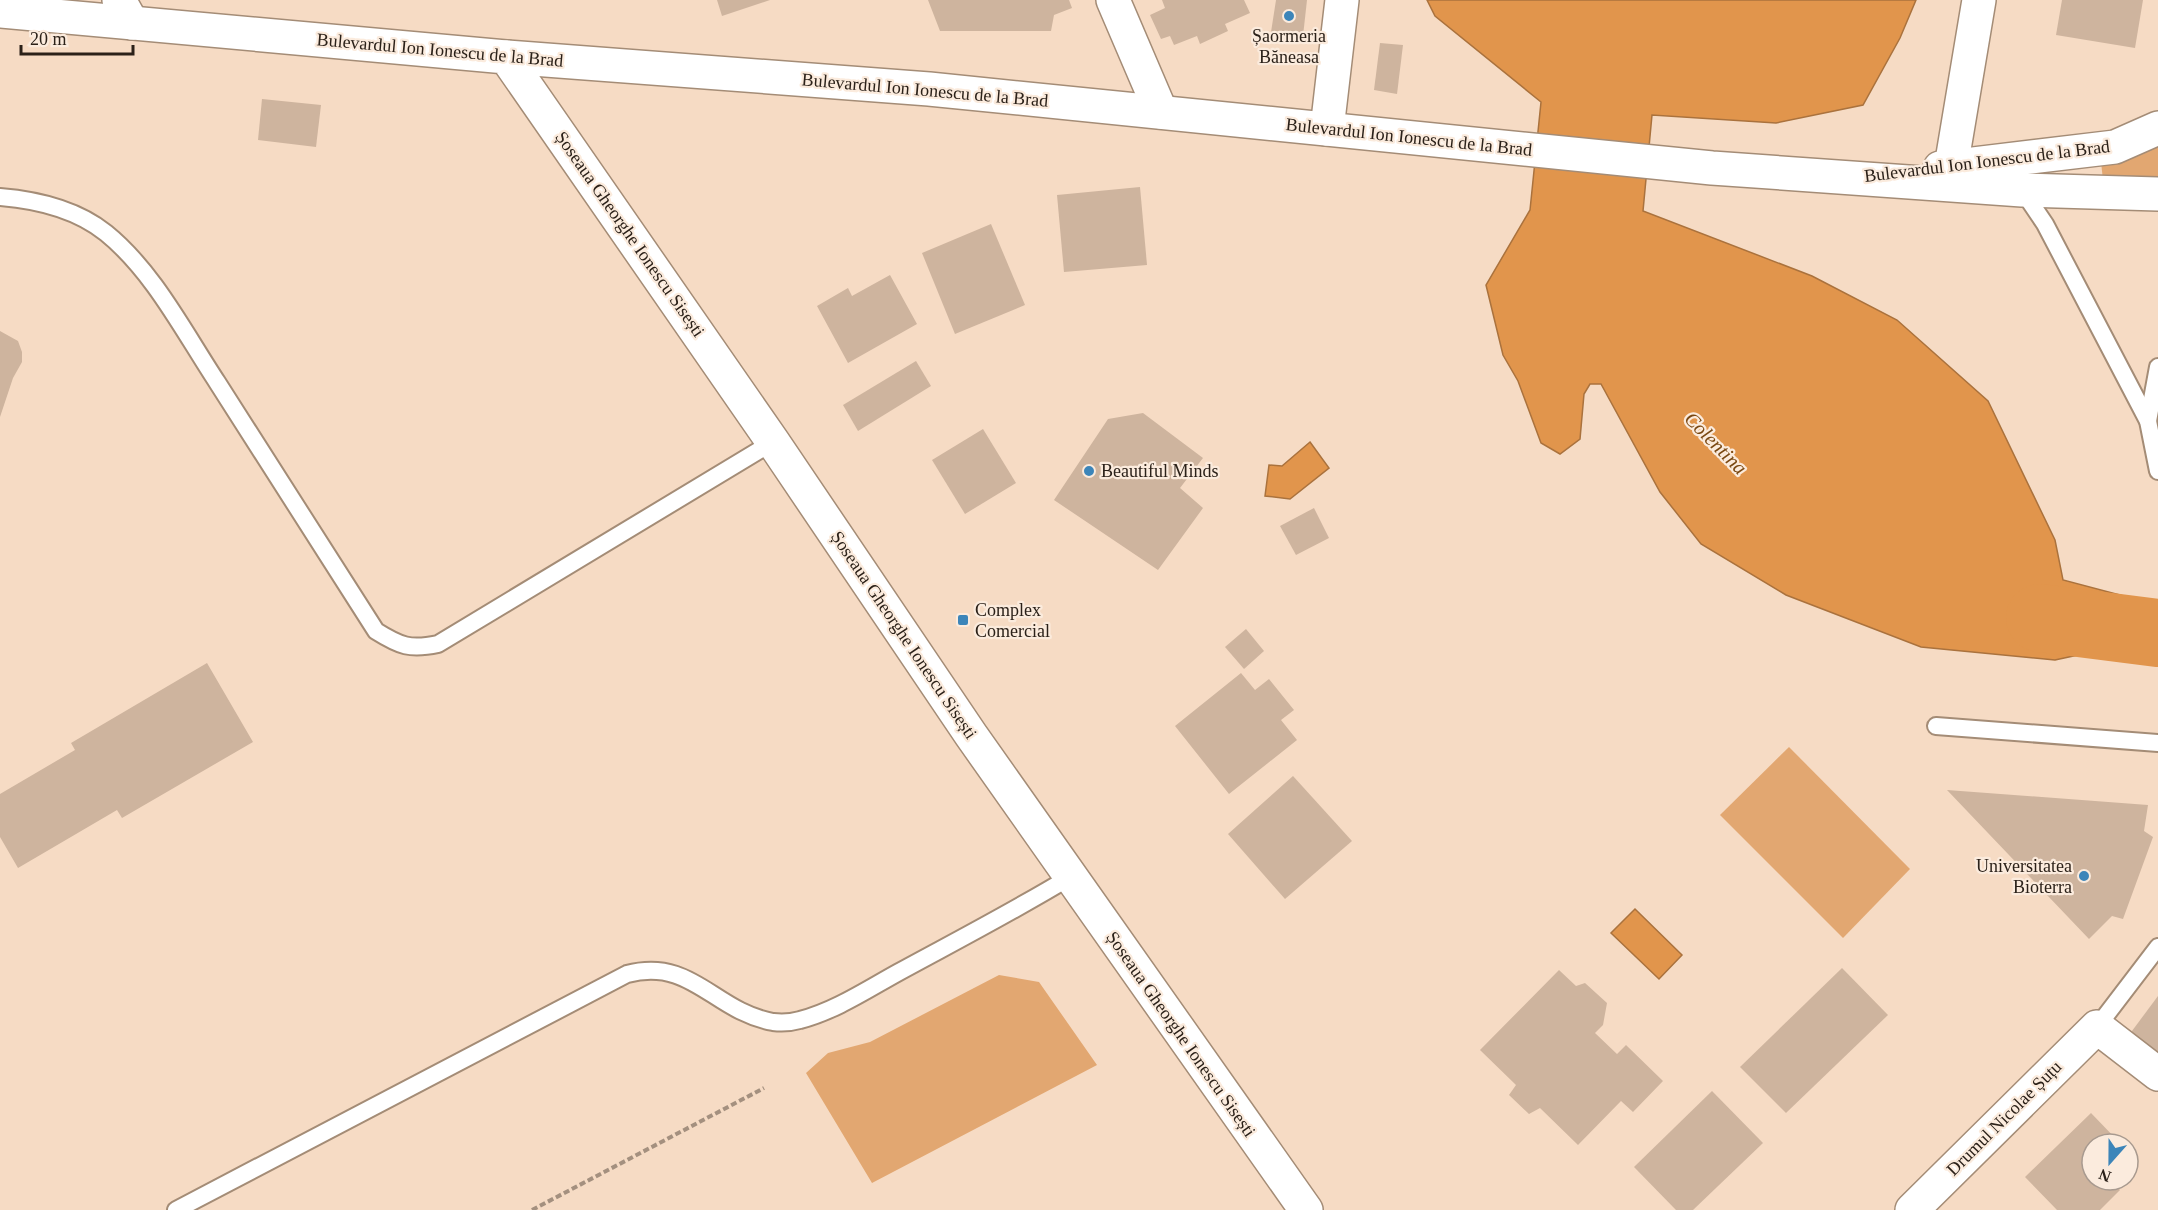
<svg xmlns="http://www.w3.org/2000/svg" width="2158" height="1210" font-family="'Times New Roman',serif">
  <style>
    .green { fill: #e2a771 }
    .water { fill: #e1954c; stroke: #aa723d; stroke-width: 1.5 }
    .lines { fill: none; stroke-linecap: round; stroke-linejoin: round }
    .river { stroke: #e1954c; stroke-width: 68 }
    .building { fill: #ceb49e }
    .service-casing { stroke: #a48c76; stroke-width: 20 }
    .minor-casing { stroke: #a48c76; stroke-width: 36 }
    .tertiary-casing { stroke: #a48c76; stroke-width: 36 }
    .secondary-casing { stroke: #a48c76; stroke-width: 36 }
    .path { stroke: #a4907f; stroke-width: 4; stroke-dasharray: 6 3; stroke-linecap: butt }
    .service { stroke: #fff; stroke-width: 16 }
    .minor { stroke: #fff; stroke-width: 33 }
    .tertiary { stroke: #fff; stroke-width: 33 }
    .secondary { stroke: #fff; stroke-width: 33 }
    .poi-dot { fill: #3c85b9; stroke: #fbebdd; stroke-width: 2 }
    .labels { text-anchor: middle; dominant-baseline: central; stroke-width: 4.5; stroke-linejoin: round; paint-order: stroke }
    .poi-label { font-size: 18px; fill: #2b2119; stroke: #fbebdd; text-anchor: start }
    .street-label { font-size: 18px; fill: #2b2119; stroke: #fbebdd }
    .water-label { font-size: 20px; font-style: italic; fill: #7a4812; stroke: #fbebdd }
  </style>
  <rect width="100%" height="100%" fill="#f6dbc4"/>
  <!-- green -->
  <g class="green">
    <polygon points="2158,142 2158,180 2103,180 2101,162"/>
    <polygon points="1789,747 1910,869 1843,938 1720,815"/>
    <polygon points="999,975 1039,982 1097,1065 872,1183 806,1073 828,1053 870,1042"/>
  </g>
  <!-- water -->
  <g class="water">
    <polygon points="1427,0 1916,0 1900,38 1863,105 1776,123 1652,115 1643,211 1812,276 1897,320 1988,401 2055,540 2063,580 2139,600 2129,644 2055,660 1921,647 1786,595 1701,544 1660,492 1601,384 1590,384 1584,394 1580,439 1560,454 1541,443 1518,381 1503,355 1486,285 1530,210 1541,102 1435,16"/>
    <polygon points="1310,442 1329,468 1290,499 1265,496 1269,465 1282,466"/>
    <polygon points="1635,909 1682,955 1659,979 1611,933"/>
  </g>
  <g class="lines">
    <!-- river -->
    <polyline class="river" points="2040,618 2158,633"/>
  </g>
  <!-- building -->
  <g class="building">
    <polygon points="717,0 770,0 722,16"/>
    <polygon points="928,0 1069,0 1072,8 1054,15 1051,31 940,31"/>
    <polygon points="1162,0 1244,0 1250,13 1225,24 1228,31 1200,44 1197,36 1174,45 1170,36 1161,39 1150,15 1165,8"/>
    <polygon points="1276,0 1307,0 1303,36 1271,32"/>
    <polygon points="2062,0 2143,0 2135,48 2056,35"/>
    <polygon points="1380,43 1403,45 1397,94 1374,90"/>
    <polygon points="262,99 321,105 316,147 258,140"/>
    <polygon points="1140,187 1147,265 1064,272 1057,195"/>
    <polygon points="991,224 1025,305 955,334 922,253"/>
    <polygon points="890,275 917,324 848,363 817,306 848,288 852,296"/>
    <polygon points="0,331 18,341 22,352 22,362 13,378 0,417"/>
    <polygon points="916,361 931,386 858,431 843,405"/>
    <polygon points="1143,413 1203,458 1180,488 1203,508 1158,570 1054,500 1108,419"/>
    <polygon points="983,429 1016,483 965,514 932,460"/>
    <polygon points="1314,508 1329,538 1296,555 1280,526"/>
    <polygon points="1246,629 1264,651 1244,669 1225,647"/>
    <polygon points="207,663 253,742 122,818 117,810 18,868 0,837 0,794 75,750 71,743"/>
    <polygon points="1241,673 1255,690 1269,679 1294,710 1281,720 1297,740 1229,794 1175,726"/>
    <polygon points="1293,776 1352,841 1285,899 1228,834"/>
    <polygon points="1947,790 2148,805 2144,831 2153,837 2123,919 2112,916 2089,939"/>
    <polygon points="1842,968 1888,1015 1786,1113 1740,1067"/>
    <polygon points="1559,970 1576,986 1585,983 1607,1003 1603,1025 1595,1033 1617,1054 1626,1045 1663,1081 1633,1112 1621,1101 1578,1145 1540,1108 1529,1114 1509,1095 1516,1085 1480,1050"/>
    <polygon points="2158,996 2158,1056 2129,1035"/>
    <polygon points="1712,1091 1763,1143 1693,1210 1676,1210 1634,1167"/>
    <polygon points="2091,1113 2118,1141 2115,1144 2092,1144 2092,1180 2111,1180 2120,1190 2100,1210 2057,1210 2025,1177"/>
  </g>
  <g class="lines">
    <!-- service casing -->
    <g class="service-casing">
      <g id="service">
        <polyline points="2022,190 2045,224 2148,421 2158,471"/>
        <path d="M0,197c37,3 76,12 106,36 47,38 78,99 111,149 53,83 106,166 159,249 24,15 34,19 62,13l335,-202"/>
        <polyline points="2148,421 2158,367"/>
        <polyline points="1936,726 2158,743"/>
        <polyline points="2097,1027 2158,947"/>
        <path d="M176,1210l451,-236c65,-17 86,37 146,48 8,1 20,0 27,-2 35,-9 68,-31 99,-48 57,-31 115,-61 171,-95"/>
      </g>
    </g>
    <!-- minor casing -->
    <g class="minor-casing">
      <g id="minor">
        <polyline points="119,0 132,23"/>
        <polyline points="1113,0 1161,112"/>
        <polyline points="1327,129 1342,0"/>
        <polyline points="1951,167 1979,0"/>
        <polyline points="1912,1210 2097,1027 2158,1074"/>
      </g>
    </g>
    <!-- tertiary casing -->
    <g class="tertiary-casing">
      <g id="tertiary">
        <polyline points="506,57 929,89 1712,168 2022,190 2158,194"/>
        <polyline points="1940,168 2115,147 2158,128"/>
      </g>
    </g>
    <!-- secondary casing -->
    <g class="secondary-casing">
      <polyline id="secondary" points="0,11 506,57 773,442 971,735 1306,1210"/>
    </g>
    <!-- path -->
    <polyline class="path" points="532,1210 764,1088"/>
    <!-- service -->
    <use href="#service" class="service"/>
    <!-- minor -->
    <use href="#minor" class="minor"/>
    <!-- tertiary -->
    <use href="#tertiary" class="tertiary"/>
    <!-- secondary -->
    <use href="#secondary" class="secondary"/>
  </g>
  <!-- markers -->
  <g class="poi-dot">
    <circle cx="1289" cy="16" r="6"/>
    <circle cx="1089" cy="471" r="6"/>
    <rect x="957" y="614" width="12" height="12" rx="3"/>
    <circle cx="2084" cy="876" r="6"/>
  </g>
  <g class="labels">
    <!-- poi labels -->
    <g class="poi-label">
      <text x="1289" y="36" text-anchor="middle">Șaormeria<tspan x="1289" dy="21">Băneasa</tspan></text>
      <text x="1101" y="471">Beautiful Minds</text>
      <text x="975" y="610">Complex<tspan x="975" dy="21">Comercial</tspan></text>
      <text x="2072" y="866" text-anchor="end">Universitatea<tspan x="2072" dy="21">Bioterra</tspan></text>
    </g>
    <!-- street labels -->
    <g class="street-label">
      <text transform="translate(440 50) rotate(5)">Bulevardul Ion Ionescu de la Brad</text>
      <text transform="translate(925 90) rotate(5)">Bulevardul Ion Ionescu de la Brad</text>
      <text transform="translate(1409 137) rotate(6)">Bulevardul Ion Ionescu de la Brad</text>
      <text transform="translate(1987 161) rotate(-7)">Bulevardul Ion Ionescu de la Brad</text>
      <text transform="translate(630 234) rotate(55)">Șoseaua Gheorghe Ionescu Sisești</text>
      <text transform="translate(904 635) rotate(56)">Șoseaua Gheorghe Ionescu Sisești</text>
      <text transform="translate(1181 1034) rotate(55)">Șoseaua Gheorghe Ionescu Sisești</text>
      <text transform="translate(2004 1118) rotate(-45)">Drumul Nicolae Șuțu</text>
    </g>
    <!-- water labels -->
    <g class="water-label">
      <text transform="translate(1716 443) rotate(45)">Colentina</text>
    </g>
  </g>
  <!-- north arrow -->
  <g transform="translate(2110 1162) rotate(201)"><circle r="28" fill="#fbebdd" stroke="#a89a8f" stroke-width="1.5"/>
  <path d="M0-4.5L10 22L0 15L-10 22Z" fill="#3c85b9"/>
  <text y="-9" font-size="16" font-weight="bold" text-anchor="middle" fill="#2b2119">N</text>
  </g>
  <!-- scale -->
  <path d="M21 45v9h112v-9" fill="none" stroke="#2b2119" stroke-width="3"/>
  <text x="30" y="45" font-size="18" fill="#2b2119" stroke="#fbebdd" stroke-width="4.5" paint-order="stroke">20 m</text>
</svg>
